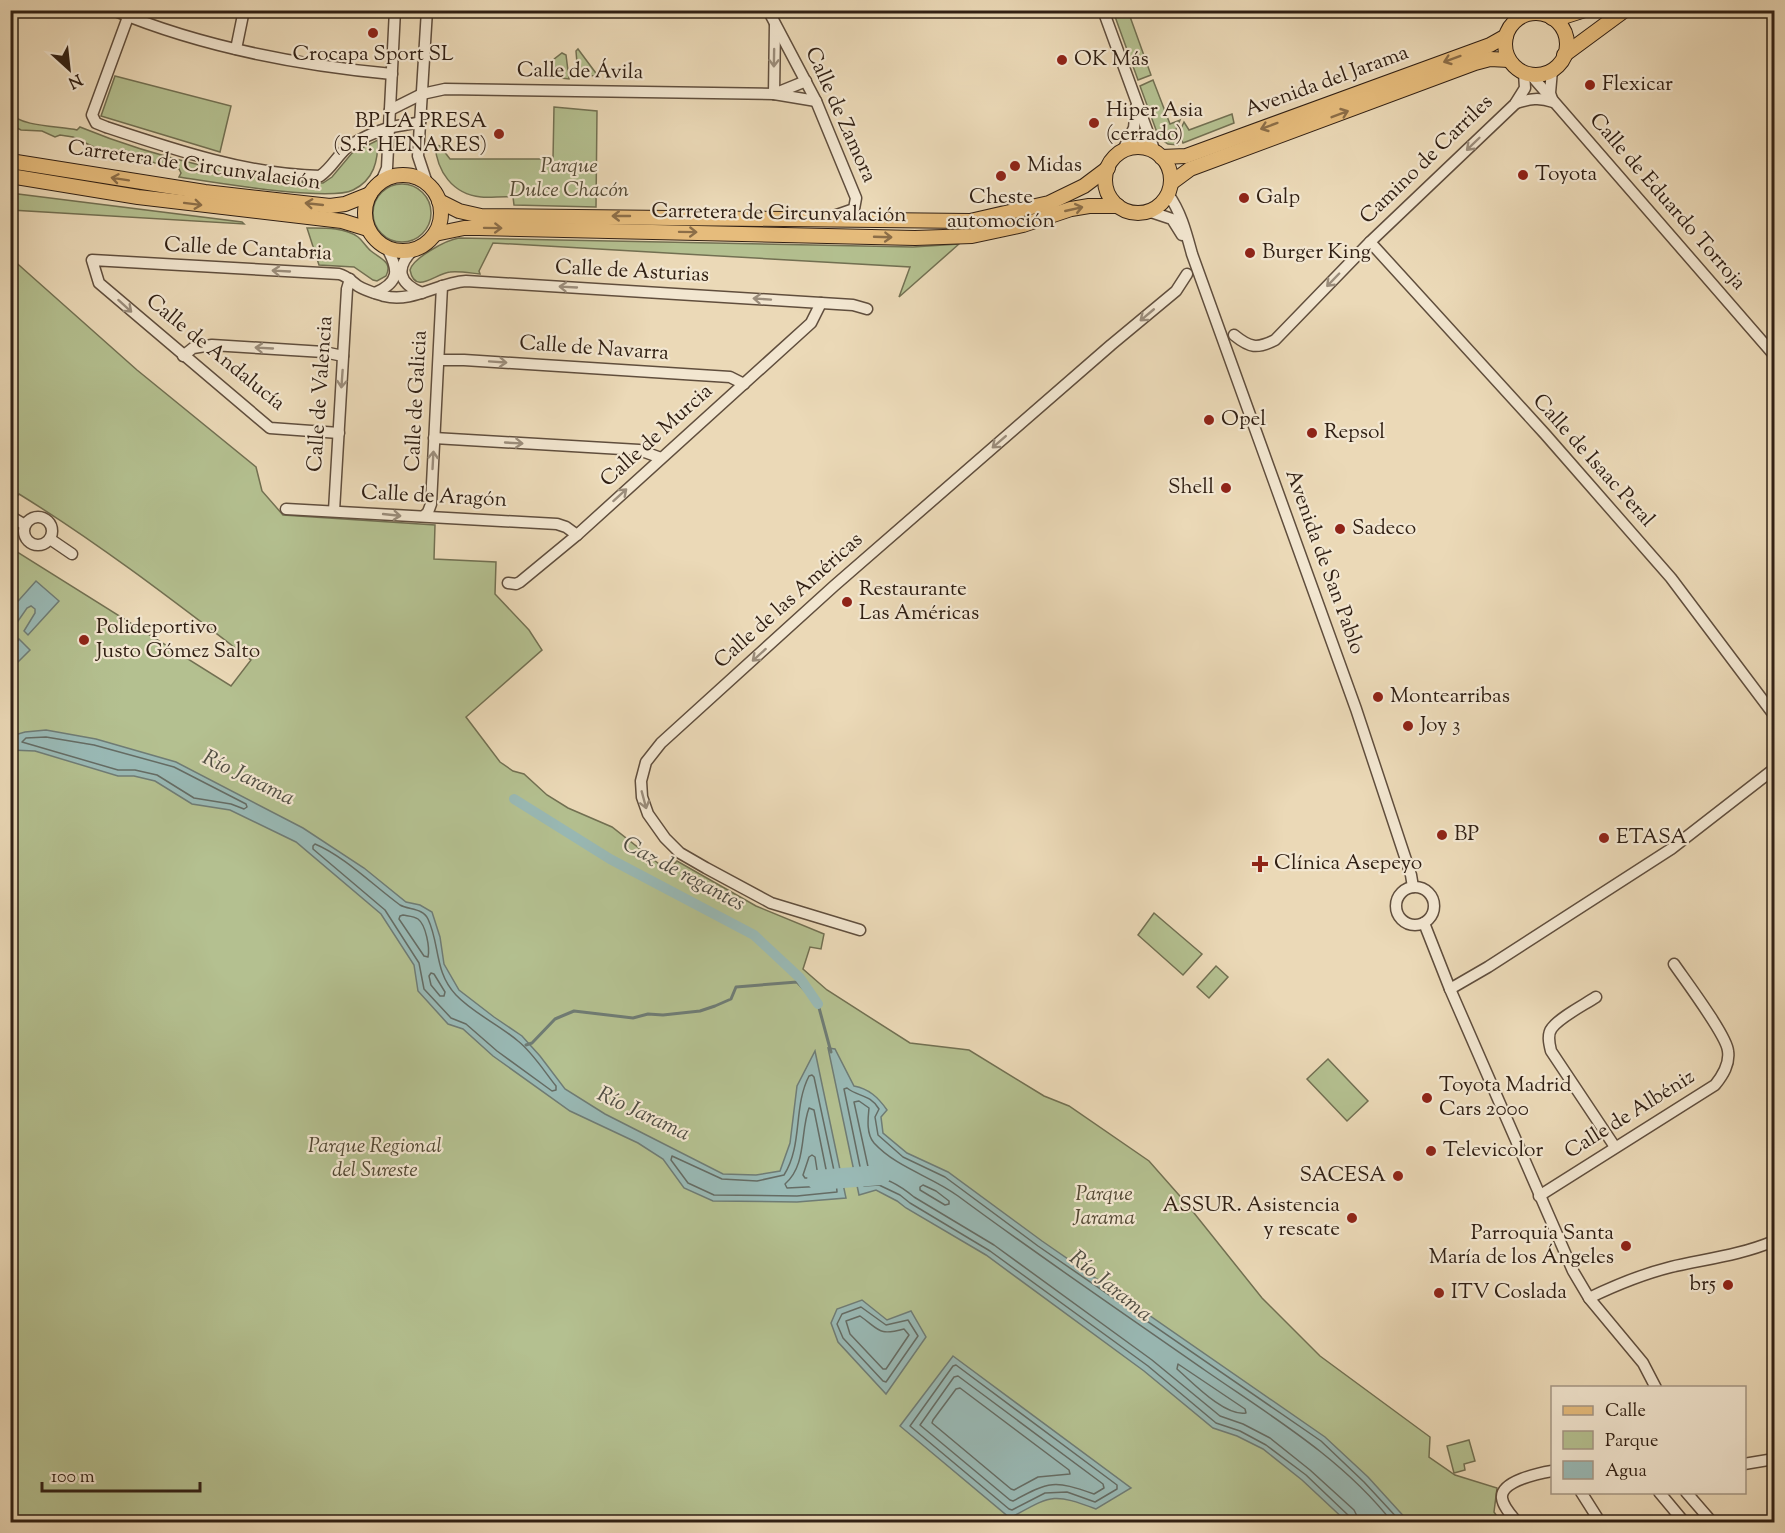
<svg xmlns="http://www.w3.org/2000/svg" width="1785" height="1533" font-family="'Sorts Mill Goudy',serif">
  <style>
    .green { fill: #b4c090; stroke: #727052; stroke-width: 1.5 }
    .water { fill: #99b9b5; stroke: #6f7c75; stroke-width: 1.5 }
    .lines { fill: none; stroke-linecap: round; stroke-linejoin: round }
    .shore { stroke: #656c64; stroke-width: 1.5 }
    .stream { stroke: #6f7c75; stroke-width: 3 }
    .canal { stroke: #99b9b5; stroke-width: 10 }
    .river { stroke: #99b9b5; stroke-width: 20 }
    .minor-casing { stroke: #604e3d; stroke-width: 13 }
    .major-casing { stroke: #312014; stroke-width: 16 }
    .minor { stroke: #f2e6d0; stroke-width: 10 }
    .major { stroke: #e6bc7c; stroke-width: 14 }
    .oneway { stroke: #9b8d7b }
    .oneway2 { stroke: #8c6e48 }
    .poi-dot { fill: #8f2418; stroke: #f2e6d0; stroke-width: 2 }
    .labels { text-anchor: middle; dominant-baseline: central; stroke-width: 4.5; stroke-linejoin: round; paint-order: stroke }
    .poi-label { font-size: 21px; fill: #312014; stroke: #f2e6d0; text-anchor: start }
    .street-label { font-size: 21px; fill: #312014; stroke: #f2e6d0 }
    .park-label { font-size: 21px; font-style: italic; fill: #524833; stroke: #f2e6d0 }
    .water-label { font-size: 22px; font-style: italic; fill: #504e44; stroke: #f2e6d0 }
  </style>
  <rect width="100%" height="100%" fill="#ebd9b7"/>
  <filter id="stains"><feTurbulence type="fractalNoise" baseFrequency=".00333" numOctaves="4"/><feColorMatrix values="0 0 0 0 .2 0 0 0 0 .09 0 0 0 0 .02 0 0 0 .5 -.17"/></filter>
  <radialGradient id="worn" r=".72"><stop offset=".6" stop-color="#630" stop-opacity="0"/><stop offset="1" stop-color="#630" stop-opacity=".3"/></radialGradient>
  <!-- green -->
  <g class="green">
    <polygon points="1113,11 1128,11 1151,75 1138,80"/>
    <polygon points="578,49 598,76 578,75 576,51"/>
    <polygon points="562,53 566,55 569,79 551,77 540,70"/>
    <polygon points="115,76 231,106 220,152 101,116"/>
    <polygon points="1153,80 1170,124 1180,120 1174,134 1178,145 1168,144 1159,138 1140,86"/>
    <path d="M554,107l43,4 -1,96 -82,-2 -1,-8c-11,-1 -22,1 -32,0 -29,-3 -44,-26 -46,-52l5,1 10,13h103z"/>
    <path d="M10,113c11,14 50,13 67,17l3,-3c41,17 84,30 128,40l1,-2 89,17 25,1 9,-6 20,-24 26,-13c0,21 -4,40 -25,50 -24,12 -141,-8 -174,-13l2,-4 -2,-4 -83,-21 -23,-11 -13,-2 -5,2 -13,-6 -21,-1 -10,-5z"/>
    <polygon points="1232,114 1234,123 1183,143 1179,133 1184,122 1189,130"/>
    <circle cx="402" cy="213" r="29"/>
    <polygon points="10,193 242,222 244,224 11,210"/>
    <path d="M307,228c16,0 37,-1 51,9 5,4 8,10 13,14 10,8 22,11 15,25l-9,5 -4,-1 -19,-13 -35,-2z"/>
    <path d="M459,238l454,9 46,-3 -60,53 11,-30 -417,-24 -14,28 1,3c-10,-1 -20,-3 -30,-2 -14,1 -35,24 -40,-2 3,-12 36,-30 49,-32z"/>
    <path d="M11,258l126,112 119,97 6,24 21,24 152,10 -1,34 62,3 -1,32 34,36 13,20 -76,67 34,45 13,9 11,3 23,21 21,13 44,19 56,44 9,-10 79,45 68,28 -3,15 -11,-2 -7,22 24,21 83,53 59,7 75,46 25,10 80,55 37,42 76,95 58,58 110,81 -1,20 26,18 42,13 -3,24 7,10h-1490v-974l220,138 20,-26c-76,-58 -151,-116 -232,-166l-5,6 -3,-2z"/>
    <polygon points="1154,913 1202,954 1183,975 1138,935"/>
    <polygon points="1216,966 1228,977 1209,998 1197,987"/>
    <polygon points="1328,1059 1368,1101 1347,1121 1307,1079"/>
    <polygon points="1469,1440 1475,1461 1464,1464 1465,1470 1454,1473 1447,1446"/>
  </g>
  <!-- water -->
  <g class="water">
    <polygon points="36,581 59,601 28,635 24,631 35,613 35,609 31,606 27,608 16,624 11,618 11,609"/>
    <polygon points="19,639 30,650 17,663 11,657 11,645 16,644"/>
    <polygon points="46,730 96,739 176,762 303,828 364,868 406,902 420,905 432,912 440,937 444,964 459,990 494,1017 522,1036 540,1056 565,1089 605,1114 723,1174 756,1175 780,1171 790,1143 797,1086 815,1051 846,1198 797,1202 713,1201 684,1188 663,1159 638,1143 570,1111 493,1056 463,1029 448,1024 418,991 414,965 381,914 296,842 230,810 192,804 155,781 134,776 118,776 35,751 11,750 11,736 25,732"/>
    <path d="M828,1048l7,1 19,37c15,3 24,11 33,24l-6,7 2,16 24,20 41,19 94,69 283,196 43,40 41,45h-62l-45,-42 -39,-31 -26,-13 -24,-8 -69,-57 -158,-116 -80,-47 -9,-7 -21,-11 -17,5z"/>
    <polygon points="862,1300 887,1320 911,1311 926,1337 886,1394 838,1342 831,1323 837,1309"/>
    <path d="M953,1356l178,132 -35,21c-45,-17 -45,-13 -86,9l-110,-92z"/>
  </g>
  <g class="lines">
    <!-- shore -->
    <g class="shore">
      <polygon points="46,737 94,745 174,767 246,804 247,807 244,809 231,804 194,798 157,775 135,770 118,770 22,742 26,738"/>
      <path d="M315,844c29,12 59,42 85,61 9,5 23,3 28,14 12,25 6,53 28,76 17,18 42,29 62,46 15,12 26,30 38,45v4l-4,1 -55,-40 -31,-27 -15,-6 -27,-29 -5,-26 -34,-53 -72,-61v-3z"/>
      <path d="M403,915c5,1 11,1 15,4 8,6 12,29 10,38l-4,-1 -25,-37 1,-3z"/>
      <polygon points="431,973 434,974 445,992 444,996 440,996 431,985 429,976"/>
      <path d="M812,1075l2,2 22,103 1,12 -40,4 -83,-1 -26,-12 -17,-23 1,-4 50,23 35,2 27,-6c19,-30 9,-68 25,-99z"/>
      <path d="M809,1108l5,2 15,74 -2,2 -40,2 -2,-4c22,-19 15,-52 24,-76z"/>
      <polygon points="812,1155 815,1157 818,1176 816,1178 805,1178 803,1175 809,1157"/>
      <polygon points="923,1185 936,1191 949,1201 949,1204 945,1205 920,1190 920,1187"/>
      <polygon points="861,1307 886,1325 908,1320 918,1336 886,1382 883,1381 843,1338 837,1324 842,1314"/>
      <path d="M860,1316c20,14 18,20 44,13l5,6 -23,34h-3l-33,-35 -4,-13z"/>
      <path d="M1178,1364l67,45 1,4c-21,4 -54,-31 -69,-44z"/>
      <polygon points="956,1365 1117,1485 1117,1489 1095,1502 1067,1492 1045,1493 1012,1510 1009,1509 910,1426 953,1366"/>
      <path d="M958,1376l145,108 1,4 -10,6c-40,-14 -44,-13 -81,7l-3,-1 -90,-75 34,-48z"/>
      <polygon points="960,1388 1069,1470 1070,1474 1038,1477 1014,1490 1011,1489 932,1423 933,1420 956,1389"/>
      <path d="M1351,1522l-2,-6 -43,-41 -40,-30 -26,-14 -24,-8 -68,-57 -158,-115 -80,-48 -10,-8 -21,-10 -15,1 -20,-97 3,-1c11,9 23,6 32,21l-4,8 3,18 25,22 42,20 93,69 283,195 43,41 37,40"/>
      <path d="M1358,1522l-1,-6 -3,-6 -44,-40 -40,-32 -27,-14 -23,-8 -68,-56 -158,-115 -80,-48c-12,-10 -28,-20 -44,-21l-16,-74 5,-1 10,7c-1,10 -3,26 5,35 23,25 57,33 84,53 81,60 165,117 248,175 65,45 137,88 186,151"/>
    </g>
    <!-- stream -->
    <polyline class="stream" points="526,1045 532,1043 555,1019 574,1011 633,1018 648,1014 663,1015 700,1011 715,1006 731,999 736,987 797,982 818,1004 831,1052"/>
    <!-- canal -->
    <polyline class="canal" points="514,799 610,859 754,935 800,978 818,1004"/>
    <!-- river -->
    <polyline class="river" points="817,1180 881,1175"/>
    <!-- minor casing -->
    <g class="minor-casing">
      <g id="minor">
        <path d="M113,10c88,37 183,55 279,64"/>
        <polyline points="768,10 816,101 856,198 854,209 831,217"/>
        <polyline points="1103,10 1155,152"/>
        <polyline points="1533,10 1536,13"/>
        <polyline points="1768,10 1774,17"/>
        <path d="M128,17l-36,98 4,8 10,4c66,22 143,48 214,49 12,-8 18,-22 29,-30 11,-7 26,-14 39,-18 10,-3 21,-3 32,-6"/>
        <polyline points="1516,20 1517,10"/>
        <polyline points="236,49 244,10"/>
        <polyline points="1552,70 1550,93 1552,99"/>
        <polyline points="1530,74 1774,355"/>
        <polyline points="774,94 775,25"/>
        <polyline points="774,94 806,81"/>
        <path d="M1516,103c14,-4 23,-6 37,-1"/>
        <polyline points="390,110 422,94 445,89 774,94 816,101"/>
        <polyline points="1122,152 1134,128 1136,107"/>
        <polyline points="381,182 387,168 395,10"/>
        <polyline points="427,183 418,156 427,10"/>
        <path d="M1168,194c13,18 18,38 24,60l164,455 55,166 2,12"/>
        <polyline points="1148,211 1172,219 1182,235"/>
        <polyline points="1370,242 1545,434 1671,578 1774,715"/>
        <path d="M413,250c-18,18 -15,33 9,43"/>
        <path d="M375,293c25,-11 24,-23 12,-45"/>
        <path d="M1234,335c16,13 23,14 41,5l95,-98 145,-138 10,-16 -1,-15"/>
        <polyline points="183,356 193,348 212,345 324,352 343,356"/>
        <polyline points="440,360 464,360 730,377 744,384"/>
        <path d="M339,433l-69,-5 -171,-145 -7,-23 247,14c8,2 12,7 19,12 8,5 17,7 26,10 29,7 53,-13 82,-15l387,24 14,4"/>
        <polyline points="434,438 639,450 661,458"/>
        <polyline points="286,509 557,524 566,527 577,535"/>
        <polyline points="334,511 347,289 350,279"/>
        <polyline points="10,516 25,525"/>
        <polyline points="424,516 428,512 431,504 442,286"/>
        <circle cx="38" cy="531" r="14"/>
        <polyline points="50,539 72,554"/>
        <polyline points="508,583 516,584 520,582 577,535 811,323 821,303"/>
        <circle cx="1415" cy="906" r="19"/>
        <polyline points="1424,923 1450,989 1573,1271 1589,1298 1643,1363 1656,1388"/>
        <polyline points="860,930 771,903 706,868 680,853 665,838 648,814 642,797 641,781 646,762 661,743 834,586 1111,345 1176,291 1187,274"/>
        <polyline points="1450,989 1488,967 1671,849 1774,769"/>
        <path d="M1596,997c-12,8 -36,20 -44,31 -5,6 -3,15 -1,23l64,96"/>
        <path d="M1539,1196l176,-111c8,-10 15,-21 13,-34 -1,-15 -43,-71 -54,-87"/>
        <path d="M1589,1298c27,-13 54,-24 82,-31 35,-8 70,-12 103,-26"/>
        <polyline points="1744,1464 1774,1459"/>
        <polyline points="1581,1492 1600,1522"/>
        <polyline points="1659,1492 1684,1522"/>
        <polyline points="1686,1492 1712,1522"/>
        <path d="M1517,1522c-5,-6 -14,-15 -15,-24 -2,-17 38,-25 50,-27"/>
      </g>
    </g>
    <!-- major casing -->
    <g class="major-casing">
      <g id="major">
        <circle cx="1536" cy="44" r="31"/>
        <polyline points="1552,18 1560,18 1585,10"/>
        <polyline points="1564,55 1625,10"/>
        <circle cx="1138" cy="180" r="33"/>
        <polyline points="1161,157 1186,156 1490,45 1506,36"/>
        <polyline points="10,161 205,192 330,206 345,204 370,194"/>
        <circle cx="403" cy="213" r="38"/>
        <polyline points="10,176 138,197 342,221 368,229"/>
        <polyline points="1171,183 1190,169 1475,63 1490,59 1509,60"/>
        <polyline points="439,201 459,211 481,216 970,221 1049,203 1084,186 1108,168"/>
        <polyline points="435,234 464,228 479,228 915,238 972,236 1023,225 1071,209 1089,206 1118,206"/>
      </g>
    </g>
    <!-- minor -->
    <use href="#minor" class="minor"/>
    <!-- major -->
    <use href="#major" class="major"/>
  </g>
  <!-- one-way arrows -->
  <defs><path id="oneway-shaft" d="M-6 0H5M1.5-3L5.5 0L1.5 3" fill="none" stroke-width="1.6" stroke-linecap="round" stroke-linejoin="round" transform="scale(1.5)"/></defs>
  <g class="oneway">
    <use href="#oneway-shaft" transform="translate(774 58) rotate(91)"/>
    <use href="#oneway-shaft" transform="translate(1473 144) rotate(136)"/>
    <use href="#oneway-shaft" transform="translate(281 271) rotate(-177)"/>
    <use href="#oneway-shaft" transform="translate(1333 280) rotate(134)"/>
    <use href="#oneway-shaft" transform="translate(568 287) rotate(-177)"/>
    <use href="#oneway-shaft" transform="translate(762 299) rotate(-176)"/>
    <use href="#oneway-shaft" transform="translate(125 306) rotate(42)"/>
    <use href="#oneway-shaft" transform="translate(1147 315) rotate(140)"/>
    <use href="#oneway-shaft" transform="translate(264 348) rotate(-177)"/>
    <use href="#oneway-shaft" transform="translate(498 362) rotate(4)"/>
    <use href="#oneway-shaft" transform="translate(342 379) rotate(94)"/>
    <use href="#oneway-shaft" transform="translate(999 442) rotate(139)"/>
    <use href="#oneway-shaft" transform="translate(514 443) rotate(3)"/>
    <use href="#oneway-shaft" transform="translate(433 460) rotate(-87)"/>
    <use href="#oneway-shaft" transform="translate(620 495) rotate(-42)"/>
    <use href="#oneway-shaft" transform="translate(392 515) rotate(6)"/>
    <use href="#oneway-shaft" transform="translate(759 655) rotate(138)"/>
    <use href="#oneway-shaft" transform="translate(644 800) rotate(75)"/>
  </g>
  <g class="oneway2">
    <use href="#oneway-shaft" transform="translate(1452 59) rotate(160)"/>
    <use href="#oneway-shaft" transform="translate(1340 114) rotate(-21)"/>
    <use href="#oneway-shaft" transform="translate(1269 126) rotate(160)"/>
    <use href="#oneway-shaft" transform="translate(120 179) rotate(-171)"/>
    <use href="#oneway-shaft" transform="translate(193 204) rotate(7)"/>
    <use href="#oneway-shaft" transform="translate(314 204) rotate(-174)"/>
    <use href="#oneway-shaft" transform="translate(1074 209) rotate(-13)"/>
    <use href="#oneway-shaft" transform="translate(621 216) rotate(-180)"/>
    <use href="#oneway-shaft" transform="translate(493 228) rotate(1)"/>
    <use href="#oneway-shaft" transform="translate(688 232) rotate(1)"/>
    <use href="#oneway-shaft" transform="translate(883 237) rotate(2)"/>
  </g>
  <!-- markers -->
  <g class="poi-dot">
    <circle cx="373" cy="33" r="6"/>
    <circle cx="1062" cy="60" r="6"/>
    <circle cx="1590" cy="85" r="6"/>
    <circle cx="1094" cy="123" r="6"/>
    <circle cx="499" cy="134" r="6"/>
    <circle cx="1015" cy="166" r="6"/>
    <circle cx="1523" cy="175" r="6"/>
    <circle cx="1001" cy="176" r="6"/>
    <circle cx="1244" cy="198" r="6"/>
    <circle cx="1250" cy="253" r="6"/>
    <circle cx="1209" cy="420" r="6"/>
    <circle cx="1312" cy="433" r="6"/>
    <circle cx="1226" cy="488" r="6"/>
    <circle cx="1340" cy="529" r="6"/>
    <circle cx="847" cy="602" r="6"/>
    <circle cx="84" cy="640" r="6"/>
    <circle cx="1378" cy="697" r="6"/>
    <circle cx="1408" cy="726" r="6"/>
    <circle cx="1442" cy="835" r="6"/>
    <circle cx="1604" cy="838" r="6"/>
    <path d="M1257 855h6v6h6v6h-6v6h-6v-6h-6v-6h6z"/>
    <circle cx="1427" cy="1098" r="6"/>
    <circle cx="1431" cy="1151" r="6"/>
    <circle cx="1398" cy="1176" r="6"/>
    <circle cx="1352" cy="1218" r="6"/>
    <circle cx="1626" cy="1246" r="6"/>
    <circle cx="1728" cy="1285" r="6"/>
    <circle cx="1439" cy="1293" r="6"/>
  </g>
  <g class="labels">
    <!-- poi labels -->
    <g class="poi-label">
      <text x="373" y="55" text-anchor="middle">Crocapa Sport SL</text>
      <text x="1074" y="60">OK Más</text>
      <text x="1602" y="85">Flexicar</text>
      <text x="1106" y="111">Hiper Asia<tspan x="1106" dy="24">(cerrado)</tspan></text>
      <text x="487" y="122" text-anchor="end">BP LA PRESA<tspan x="487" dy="24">(S.F. HENARES)</tspan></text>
      <text x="1027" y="166">Midas</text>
      <text x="1535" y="175">Toyota</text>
      <text x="1001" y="198" text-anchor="middle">Cheste<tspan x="1001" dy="24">automoción</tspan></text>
      <text x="1256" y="198">Galp</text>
      <text x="1262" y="253">Burger King</text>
      <text x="1221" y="420">Opel</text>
      <text x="1324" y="433">Repsol</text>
      <text x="1214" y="488" text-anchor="end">Shell</text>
      <text x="1352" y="529">Sadeco</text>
      <text x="859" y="590">Restaurante<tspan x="859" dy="24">Las Américas</tspan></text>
      <text x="96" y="628">Polideportivo<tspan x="96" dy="24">Justo Gómez Salto</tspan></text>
      <text x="1390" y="697">Montearribas</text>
      <text x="1420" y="726">Joy 3</text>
      <text x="1454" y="835">BP</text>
      <text x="1616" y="838">ETASA</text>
      <text x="1274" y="864">Clínica Asepeyo</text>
      <text x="1439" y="1086">Toyota Madrid<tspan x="1439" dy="24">Cars 2000</tspan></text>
      <text x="1443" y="1151">Televicolor</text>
      <text x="1386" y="1176" text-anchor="end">SACESA</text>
      <text x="1340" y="1206" text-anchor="end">ASSUR. Asistencia<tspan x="1340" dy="24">y rescate</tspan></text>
      <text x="1614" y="1234" text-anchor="end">Parroquia Santa<tspan x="1614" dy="24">María de los Ángeles</tspan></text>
      <text x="1716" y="1285" text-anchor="end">br5</text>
      <text x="1451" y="1293">ITV Coslada</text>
    </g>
    <!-- street labels -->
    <g class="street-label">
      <text transform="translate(580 72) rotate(1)">Calle de Ávila</text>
      <text transform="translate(1327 82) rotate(-20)">Avenida del Jarama</text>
      <text transform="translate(840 115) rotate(66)">Calle de Zamora</text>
      <text transform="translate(1427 160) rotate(-44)">Camino de Carriles</text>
      <text transform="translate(194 166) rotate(8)">Carretera de Circunvalación</text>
      <text transform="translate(1667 202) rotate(49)">Calle de Eduardo Torroja</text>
      <text transform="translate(779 214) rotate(1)">Carretera de Circunvalación</text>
      <text transform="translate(248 250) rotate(3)">Calle de Cantabria</text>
      <text transform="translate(632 272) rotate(3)">Calle de Asturias</text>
      <text transform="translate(594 349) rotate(4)">Calle de Navarra</text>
      <text transform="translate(215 353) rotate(39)">Calle de Andalucía</text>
      <text transform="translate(321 394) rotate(-86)">Calle de Valencia</text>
      <text transform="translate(417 401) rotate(-87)">Calle de Galicia</text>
      <text transform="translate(657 436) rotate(-42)">Calle de Murcia</text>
      <text transform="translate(1593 461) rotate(48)">Calle de Isaac Peral</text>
      <text transform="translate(434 497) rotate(3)">Calle de Aragón</text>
      <text transform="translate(1324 562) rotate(70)">Avenida de San Pablo</text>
      <text transform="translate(789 601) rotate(-42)">Calle de las Américas</text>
      <text transform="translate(1630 1115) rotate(-32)">Calle de Albéniz</text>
    </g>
    <!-- park labels -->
    <g class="park-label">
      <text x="569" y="167">Parque<tspan x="569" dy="24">Dulce Chacón</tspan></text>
      <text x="375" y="1147">Parque Regional<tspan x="375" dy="24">del Sureste</tspan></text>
      <text x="1104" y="1195">Parque<tspan x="1104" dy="24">Jarama</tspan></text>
    </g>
    <!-- water labels -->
    <g class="water-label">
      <text transform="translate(248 779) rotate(26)">Río Jarama</text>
      <text transform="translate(683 875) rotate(28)">Caz de regantes</text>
      <text transform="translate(643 1115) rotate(25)">Río Jarama</text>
      <text transform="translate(1110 1287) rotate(39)">Río Jarama</text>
    </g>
  </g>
  <!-- margin -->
  <rect width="1785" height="1533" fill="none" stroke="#ebd9b7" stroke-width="36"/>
  <rect x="12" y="12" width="1761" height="1509" fill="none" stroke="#312014" stroke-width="3"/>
  <rect x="18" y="18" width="1749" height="1497" fill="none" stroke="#312014" stroke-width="1.5"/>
  <!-- legend -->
  <rect x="1551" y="1386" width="195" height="108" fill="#f2e6d0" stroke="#a59785" stroke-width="1.5"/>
  <rect x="1563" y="1406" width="30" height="9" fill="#e6bc7c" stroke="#a59785" stroke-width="1.5"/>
  <text x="1605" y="1416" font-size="18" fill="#312014">Calle</text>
  <rect x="1563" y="1431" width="30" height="18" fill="#b4c090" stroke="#a59785" stroke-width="1.5"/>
  <text x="1605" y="1446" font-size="18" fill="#312014">Parque</text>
  <rect x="1563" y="1461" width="30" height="18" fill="#99b9b5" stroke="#a59785" stroke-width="1.5"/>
  <text x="1605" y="1476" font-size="18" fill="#312014">Agua</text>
  <!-- north arrow -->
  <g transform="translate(69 69) rotate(153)" stroke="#f2e6d0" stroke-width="4.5" paint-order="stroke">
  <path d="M0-4.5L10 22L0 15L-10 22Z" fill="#312014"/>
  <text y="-9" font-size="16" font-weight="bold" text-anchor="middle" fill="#312014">N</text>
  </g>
  <!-- scale -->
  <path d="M42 1482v9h158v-9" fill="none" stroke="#312014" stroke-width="3"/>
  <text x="51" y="1482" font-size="18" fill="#312014" stroke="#f2e6d0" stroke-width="4.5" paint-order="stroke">100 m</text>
  <rect width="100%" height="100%" filter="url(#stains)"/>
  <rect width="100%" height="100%" fill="url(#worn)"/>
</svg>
